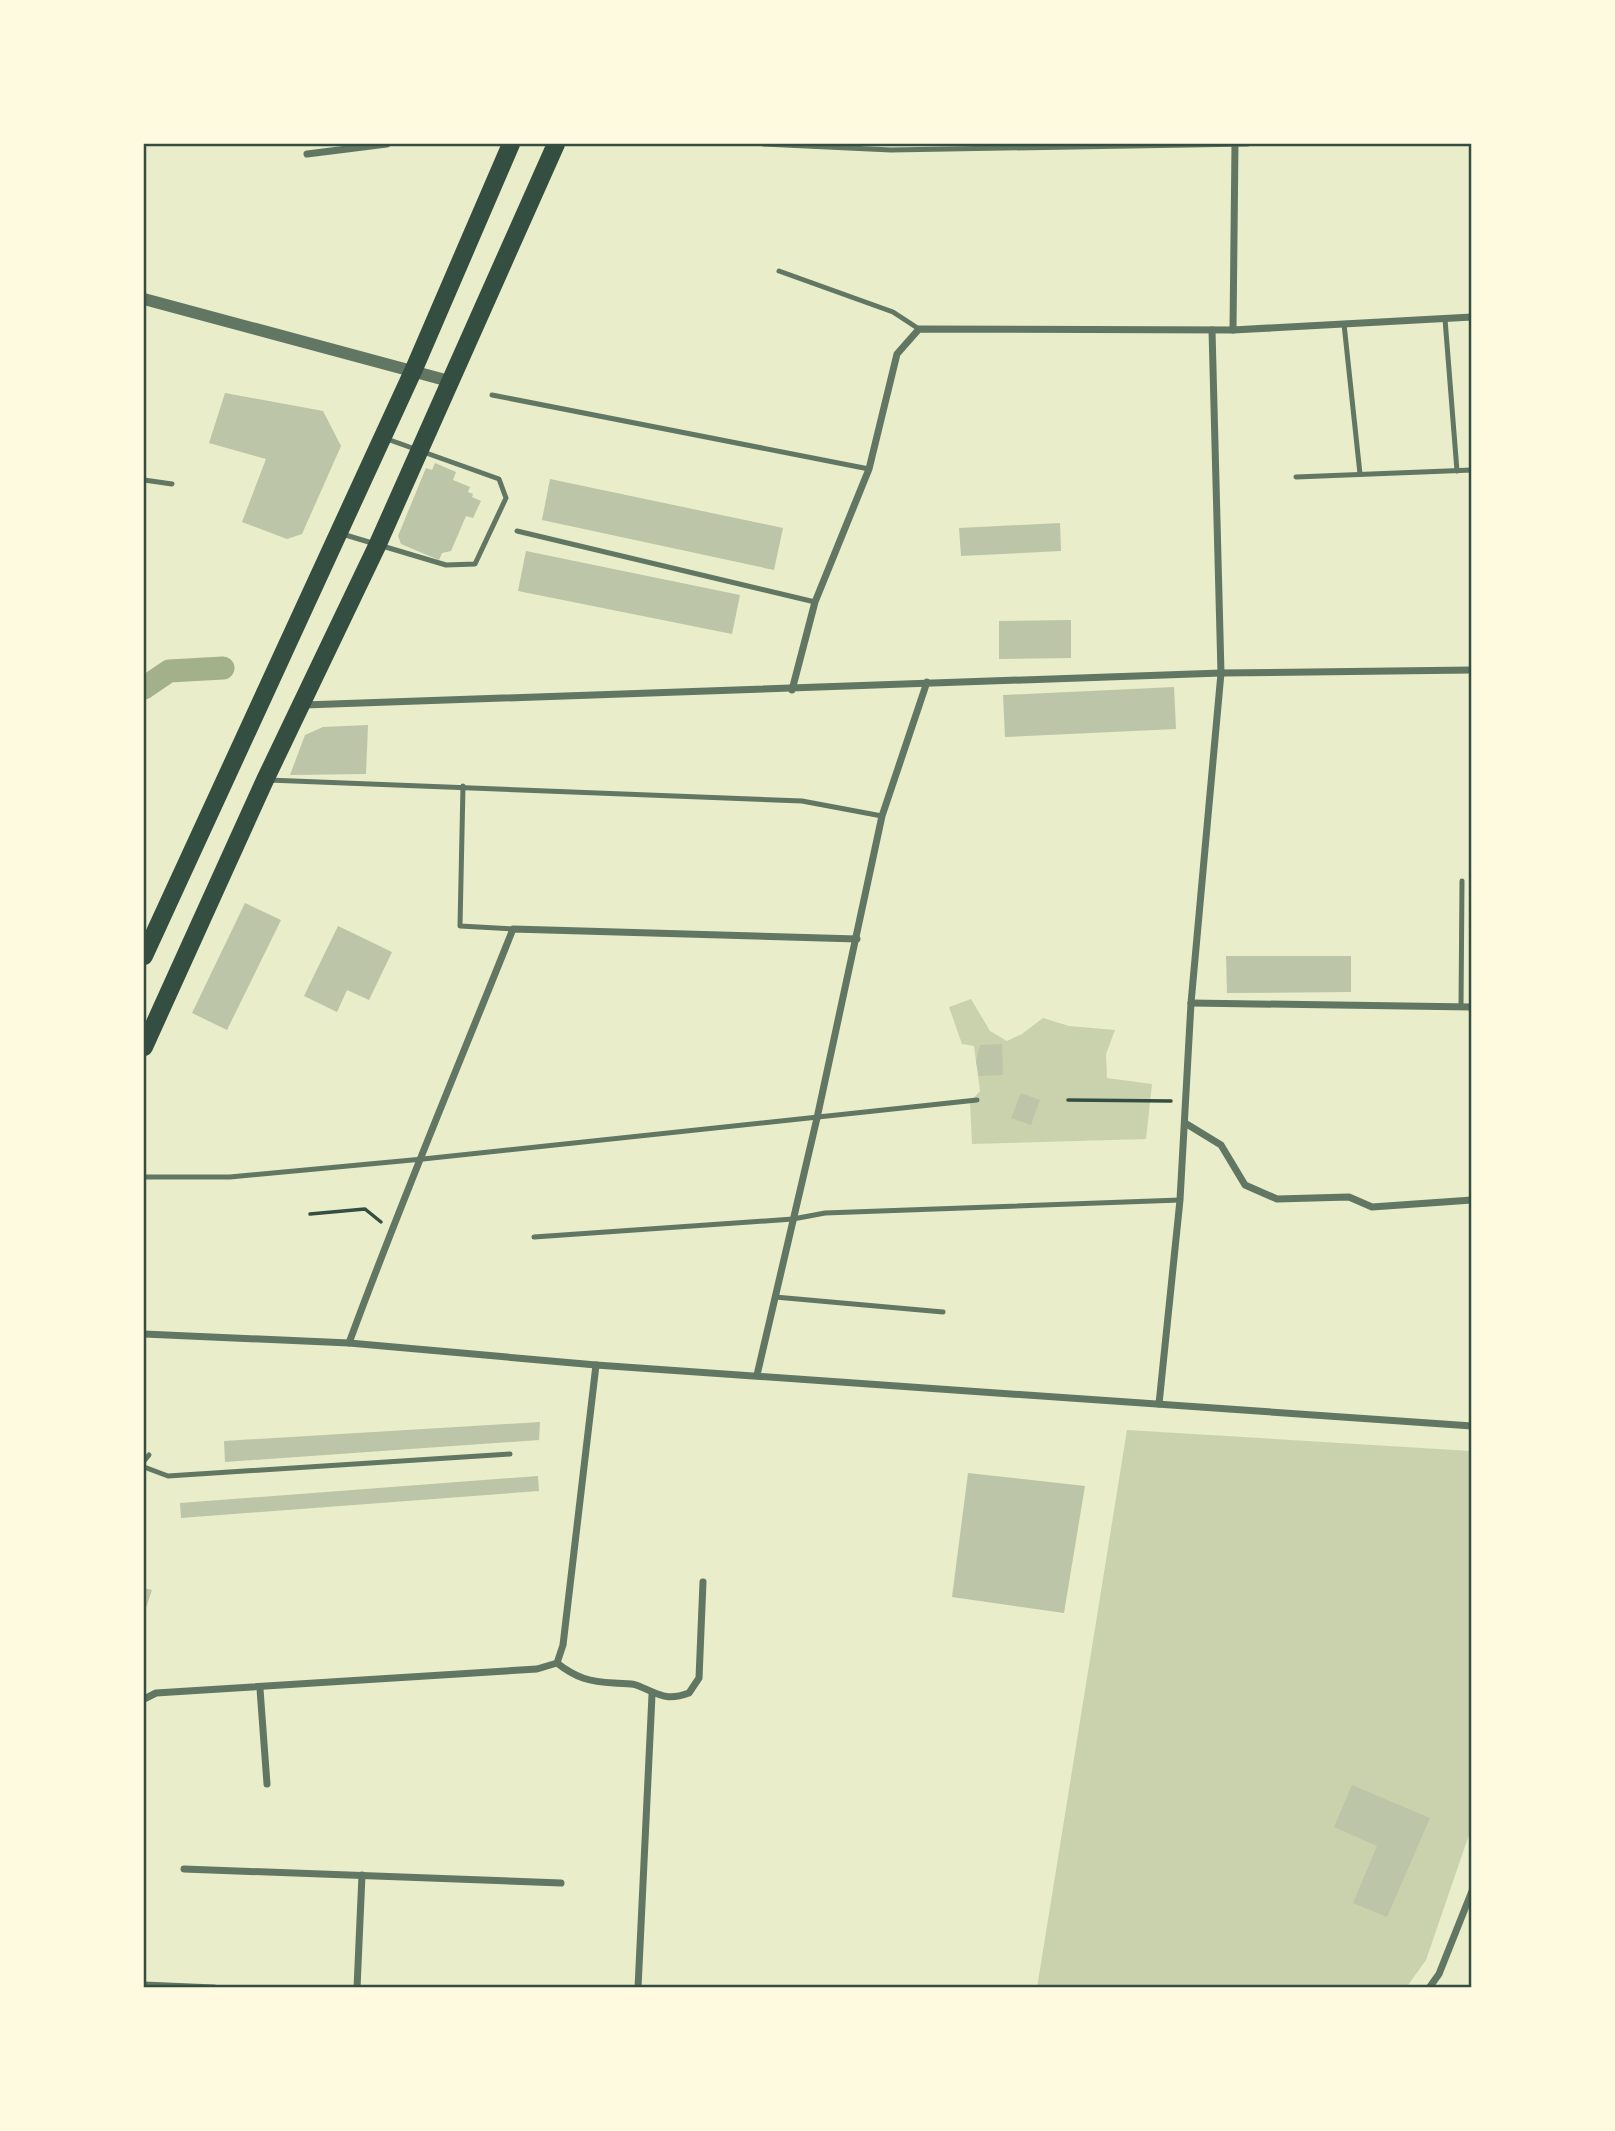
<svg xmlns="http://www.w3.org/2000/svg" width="1615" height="2131" font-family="Mulish,sans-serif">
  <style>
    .green { fill: #cad2ad }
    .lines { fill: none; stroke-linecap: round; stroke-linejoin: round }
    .canal { stroke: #a3b18a; stroke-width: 23 }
    .building { fill: #bcc5a7 }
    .path { stroke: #344e41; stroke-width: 3.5 }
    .service { stroke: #617663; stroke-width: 5 }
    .minor { stroke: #617663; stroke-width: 7 }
    .tertiary { stroke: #617663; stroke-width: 12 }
    .primary { stroke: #344e41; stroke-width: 18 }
    .neatline { fill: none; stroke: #344e41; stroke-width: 2.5 }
  </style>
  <rect width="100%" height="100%" fill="#e9edc9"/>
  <!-- green -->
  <g class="green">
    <polygon points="971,999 990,1031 1007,1041 1022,1034 1043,1018 1069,1026 1115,1030 1106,1054 1107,1078 1152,1084 1146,1139 972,1144 970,1102 980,1091 974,1046 962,1044 949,1007"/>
    <polygon points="1127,1430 1471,1451 1471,1829 1426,1960 1406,1988 1037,1988"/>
  </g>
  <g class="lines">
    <!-- canal -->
    <polyline class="canal" points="144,688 169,671 223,668"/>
  </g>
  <!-- building -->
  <g class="building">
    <polygon points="225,393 323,411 341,446 302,534 287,539 242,522 266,459 209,443"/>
    <polygon points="435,463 456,472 453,480 470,487 468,492 473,494 472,497 481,501 473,518 466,516 451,551 442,553 439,560 401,544 398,536 426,468 432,470"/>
    <polygon points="550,479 783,528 774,570 542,520"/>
    <polygon points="1060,523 1061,551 961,556 959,528"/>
    <polygon points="526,551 740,595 732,634 518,591"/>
    <polygon points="1071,620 1071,658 999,659 999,621"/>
    <polygon points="1174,687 1176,729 1005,737 1003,695"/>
    <polygon points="368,725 366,774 290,775 305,735 323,727"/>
    <polygon points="245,903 281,920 227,1030 192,1013"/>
    <polygon points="338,926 392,952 369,1000 347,990 337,1012 304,996"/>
    <polygon points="1226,956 1351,956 1351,992 1227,993"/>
    <polygon points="1002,1044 1003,1075 979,1076 976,1062 980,1045"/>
    <polygon points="1021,1093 1040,1100 1031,1125 1011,1118"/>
    <polygon points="540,1422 539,1440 225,1462 224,1441"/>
    <polygon points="968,1473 1085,1486 1064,1613 952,1597"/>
    <polygon points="538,1476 539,1491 181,1518 180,1503"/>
    <polygon points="144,1588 152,1590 144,1614"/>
    <polygon points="1352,1785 1430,1818 1387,1917 1353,1903 1377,1846 1334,1827"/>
  </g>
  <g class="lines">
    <!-- path -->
    <g class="path">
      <polyline points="1068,1100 1171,1101"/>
      <polyline points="310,1214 365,1209 381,1222"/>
    </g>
    <!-- service -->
    <g class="service">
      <polyline points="763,144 891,150 1248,144"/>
      <polyline points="779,271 893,312 919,329"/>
      <polyline points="1445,319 1457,471"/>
      <polyline points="1344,324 1360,474"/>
      <polyline points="492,395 869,469"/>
      <polyline points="1296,477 1472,470"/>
      <polyline points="144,480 172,484"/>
      <polyline points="517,531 815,602"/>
      <polyline points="342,534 446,565 475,564 506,498 499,479 387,439"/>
      <polyline points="268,780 802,801 882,816"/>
      <polyline points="463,786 460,926 513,929"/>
      <polyline points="1461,1007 1462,881"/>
      <polyline points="144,1177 230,1177 423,1159 977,1100"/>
      <polyline points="534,1237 793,1219 825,1213 1180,1200"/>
      <polyline points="775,1297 943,1312"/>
      <polyline points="144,1461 149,1455"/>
      <polyline points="144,1467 168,1476 510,1454"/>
    </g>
    <!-- minor -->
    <g class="minor">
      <polyline points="307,154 387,144"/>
      <polyline points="1233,330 1235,144"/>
      <polyline points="792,690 815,602 869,469 897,354 919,329 1233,330 1472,317"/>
      <polyline points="304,705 1221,673 1472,670"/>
      <polyline points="1191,1003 1472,1007"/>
      <polyline points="1185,1123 1221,1145 1245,1185 1277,1199 1349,1197 1372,1207 1472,1200"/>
      <polyline points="144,1334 349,1343 596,1365 1472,1426"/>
      <path d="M349,1343c51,-139 109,-276 164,-414l344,10"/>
      <polyline points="757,1375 817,1118 882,816 927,682"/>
      <polyline points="1159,1404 1180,1200 1191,1003 1221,673 1212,330"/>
      <path d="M557,1663c19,15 33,19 57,20 7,1 16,0 22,2 22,8 28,17 53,8l10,-15 4,-96"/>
      <polyline points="260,1689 267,1784"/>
      <polyline points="144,1699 156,1693 537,1669 557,1663 563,1645 596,1365"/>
      <polyline points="184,1869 561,1883"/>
      <polyline points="144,1985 214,1988"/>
      <polyline points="357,1988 362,1875"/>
      <polyline points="638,1988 652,1695"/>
      <polyline points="1429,1988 1439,1974 1472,1891"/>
    </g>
    <!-- tertiary -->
    <polyline class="tertiary" points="144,299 449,381"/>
    <!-- primary -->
    <g class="primary">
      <polyline points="144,956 414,369 511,144"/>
      <polyline points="144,1047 265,780 377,546 556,144"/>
    </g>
  </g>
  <!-- border -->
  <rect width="1615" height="2131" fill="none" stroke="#fefae0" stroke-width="290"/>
  <rect x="145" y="145" width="1325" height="1841" class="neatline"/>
</svg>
